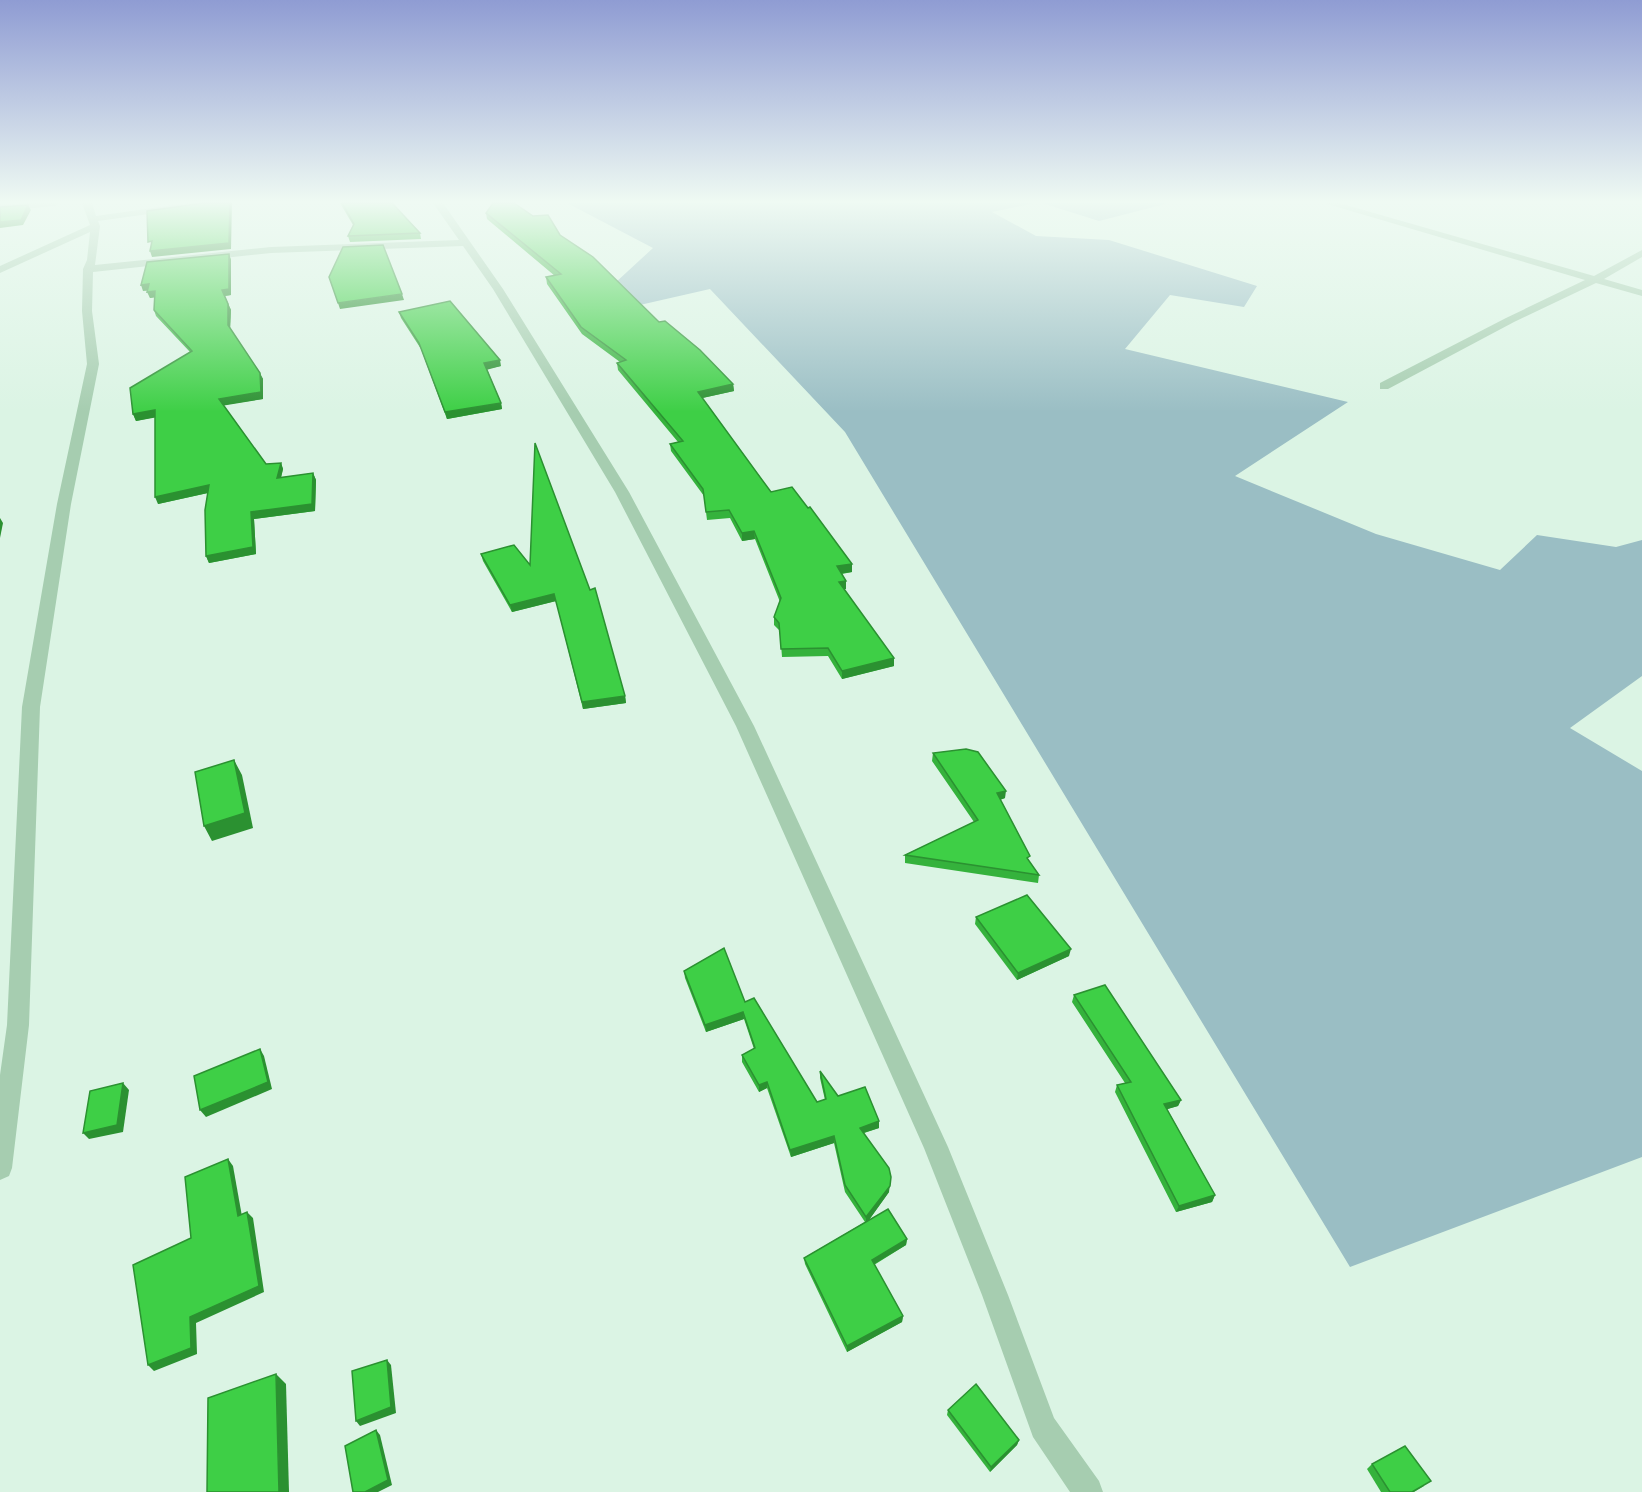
<svg xmlns="http://www.w3.org/2000/svg" width="1642" height="1492" font-family="'DejaVu Sans',sans-serif">
  <style>
    .green { fill: #9abec4 }
    .lines { fill: none; stroke-linecap: round; stroke-linejoin: round }
    .minor { fill: #a6cdb0; fill-rule: evenodd }
    .wall { fill: #35b23c }
    .shaded-wall { fill: #2b9131 }
    .building { fill: #3ecf46; stroke: #2b9131; stroke-width: 1.5 }
  </style>
  <rect width="100%" height="100%" fill="#dbf4e4"/>
  <!-- green -->
  <g class="green">
    <polygon points="567,203 1035,203 992,212 1036,236 1109,240 1257,286 1244,307 1170,295 1125,349 1348,402 1235,476 1376,534 1500,570 1537,535 1616,547 1642,540 1642,676 1570,728 1642,771 1642,1157 1350,1267 845,432 710,289 609,312 602,295 653,248"/>
    <polygon points="1042,203 1169,203 1099,221"/>
  </g>
  <g class="lines">
    <!-- minor -->
    <g class="minor">
      <polygon points="25,203 60,203 55,206 0,211 0,205"/>
      <polygon points="82,203 92,203 96,216 188,203 212,203 207,206 98,221 100,226 95,265 271,247 459,240 433,203 443,203 503,289 629,492 754,726 948,1147 1008,1295 1054,1418 1099,1481 1103,1492 1070,1492 1033,1437 982,1295 924,1148 736,726 615,492 493,289 463,246 271,253 93,272 92,311 99,364 71,504 40,707 29,1025 12,1168 9,1176 0,1180 0,1075 7,1025 22,707 57,504 87,364 82,311 83,269 87,260 90,232 0,273 0,266 90,225"/>
      <polygon points="1324,203 1339,203 1594,276 1642,250 1642,257 1604,279 1642,290 1642,296 1596,283 1514,322 1388,389 1380,389 1380,383 1506,318 1585,280"/>
    </g>
  </g>
  <!-- wall -->
  <g class="wall">
    <polygon points="340,203 392,203 420,233 421,239 350,242 348,236 353,225"/>
    <polygon points="486,213 560,235 659,322 733,384 734,391 702,398 771,492 852,564 852,572 842,574 846,581 846,589 844,589 894,666 842,679 828,656 782,657 780,631 774,625 774,617 780,602 755,539 742,541 730,518 707,520 704,496 671,451 670,444 678,442 618,370 617,363 620,362 582,334 547,284 546,277 555,276 487,219"/>
    <polygon points="229,254 231,260 231,295 225,296 231,310 230,328 263,379 263,399 223,405 266,464 281,463 283,469 281,478 313,473 316,480 315,511 254,519 256,554 209,563 206,556 208,493 158,504 155,417 136,421 133,414 190,352 156,316 154,310 155,297 150,298 148,290 143,291"/>
    <polygon points="399,312 501,366 487,369 501,403 502,409 447,419 421,349 401,318"/>
    <polygon points="514,545 625,696 626,703 583,709 556,601 512,612 483,561 481,554"/>
    <polygon points="933,753 1005,798 1000,800 1029,861 1039,875 1038,883 905,863 905,855 974,822 932,761"/>
    <polygon points="976,917 1069,956 1017,980 975,924"/>
    <polygon points="684,971 745,1002 817,1102 825,1100 820,1078 820,1071 838,1096 879,1128 864,1133 889,1192 869,1220 907,1239 906,1245 874,1265 903,1316 902,1322 847,1352 805,1264 804,1258 865,1222 845,1192 834,1143 791,1157 767,1088 759,1092 742,1062 742,1055 754,1049 744,1019 706,1032 685,978"/>
    <polygon points="1074,995 1181,1100 1178,1106 1167,1109 1215,1195 1212,1202 1176,1212 1115,1092 1117,1085 1125,1083 1072,1002"/>
    <polygon points="948,1410 1019,1440 1017,1445 990,1472 947,1415"/>
    <polygon points="1372,1464 1424,1486 1414,1492 1381,1492 1367,1469"/>
  </g>
  <!-- shaded-wall -->
  <g class="shaded-wall">
    <polygon points="230,203 232,203 231,249 152,257 150,251"/>
    <polygon points="28,205 31,210 23,225 0,228 0,222"/>
    <polygon points="229,254 231,260 231,295 224,296 222,290"/>
    <polygon points="149,284 152,290 143,291 141,285"/>
    <polygon points="155,291 157,297 150,298 147,292"/>
    <polygon points="402,294 404,300 340,309 338,303"/>
    <polygon points="228,304 231,310 230,331 228,325"/>
    <polygon points="500,360 501,366 486,370 484,363"/>
    <polygon points="260,373 263,379 263,399 221,406 219,399"/>
    <polygon points="733,384 734,391 698,399 698,392"/>
    <polygon points="501,403 502,409 447,419 445,412"/>
    <polygon points="155,410 158,417 136,421 133,414"/>
    <polygon points="281,463 283,469 279,485 277,478"/>
    <polygon points="313,473 316,480 315,511 254,519 256,554 209,563 206,556 251,512"/>
    <polygon points="209,485 212,492 158,504 155,497"/>
    <polygon points="0,518 3,523 0,538"/>
    <polygon points="754,531 755,539 742,541 742,533"/>
    <polygon points="852,564 852,572 837,574 837,566"/>
    <polygon points="846,581 846,589 839,590 839,582"/>
    <polygon points="554,594 556,601 512,612 510,605"/>
    <polygon points="894,658 894,666 842,679 842,671"/>
    <polygon points="625,696 626,703 583,709 582,702"/>
    <polygon points="234,760 242,775 253,828 212,841 204,826"/>
    <polygon points="1006,791 1005,798 996,801 997,793"/>
    <polygon points="1071,949 1069,956 1017,980 1018,973"/>
    <polygon points="743,1012 744,1019 706,1032 705,1025"/>
    <polygon points="260,1049 264,1056 272,1089 206,1117 200,1110"/>
    <polygon points="767,1082 767,1088 759,1092 759,1085"/>
    <polygon points="123,1083 129,1090 123,1132 89,1139 83,1133"/>
    <polygon points="1181,1100 1178,1106 1161,1111 1164,1104"/>
    <polygon points="879,1121 879,1128 860,1134 860,1128"/>
    <polygon points="834,1136 834,1143 791,1157 790,1150"/>
    <polygon points="228,1159 233,1166 243,1222 238,1216"/>
    <polygon points="891,1177 889,1192 866,1224 866,1217"/>
    <polygon points="1215,1195 1212,1202 1176,1212 1179,1206"/>
    <polygon points="247,1212 253,1218 264,1292 196,1323 197,1354 154,1371 148,1365 190,1317"/>
    <polygon points="907,1239 906,1245 871,1266 872,1260"/>
    <polygon points="903,1316 902,1322 847,1352 847,1346"/>
    <polygon points="387,1360 391,1365 396,1413 360,1426 356,1421"/>
    <polygon points="276,1374 286,1384 289,1492 279,1492"/>
    <polygon points="376,1430 380,1435 392,1485 378,1492 365,1492"/>
    <polygon points="1019,1440 1017,1445 990,1472 991,1467"/>
  </g>
  <!-- building -->
  <g class="building">
    <polygon points="204,203 230,203 229,243 150,251 152,241 148,242 147,211"/>
    <polygon points="342,203 392,203 420,233 348,236 354,224"/>
    <polygon points="493,203 514,203 533,216 548,215 560,235 593,257 659,322 665,321 700,350 733,384 698,392 771,492 792,487 808,508 810,507 852,564 837,566 846,581 839,582 894,658 842,671 828,648 781,649 779,623 774,617 781,598 754,531 742,533 729,510 706,512 703,489 670,444 683,441 617,363 626,360 581,327 546,277 561,274 486,213"/>
    <polygon points="28,205 21,220 0,222 0,207"/>
    <polygon points="383,245 402,294 338,303 329,277 343,247"/>
    <polygon points="229,254 229,289 222,290 228,304 228,325 260,373 261,392 219,399 266,464 281,463 277,478 313,473 312,504 251,512 253,547 206,556 205,510 209,485 155,497 155,410 133,414 130,388 192,351 154,310 155,291 147,292 149,284 141,285 147,262"/>
    <polygon points="450,301 500,360 484,363 501,403 445,412 419,343 399,312"/>
    <polygon points="535,443 590,590 595,588 625,696 582,702 554,594 510,605 481,554 514,545 530,565"/>
    <polygon points="966,749 978,752 1006,791 997,793 1030,856 1027,858 1039,875 905,855 978,820 933,753"/>
    <polygon points="234,760 245,813 204,826 195,772"/>
    <polygon points="1027,895 1071,949 1018,973 976,917"/>
    <polygon points="724,948 745,1002 754,998 817,1102 826,1099 820,1071 838,1096 865,1087 879,1121 860,1128 889,1168 891,1177 890,1186 866,1217 845,1185 834,1136 790,1150 767,1082 759,1085 742,1055 755,1048 743,1012 705,1025 684,971"/>
    <polygon points="1105,985 1181,1100 1164,1104 1215,1195 1179,1206 1117,1085 1131,1082 1074,995"/>
    <polygon points="260,1049 268,1082 200,1110 194,1076"/>
    <polygon points="123,1083 117,1125 83,1133 90,1091"/>
    <polygon points="228,1159 238,1216 247,1212 259,1286 190,1317 191,1348 148,1365 133,1265 191,1238 185,1177"/>
    <polygon points="888,1209 907,1239 872,1260 903,1316 847,1346 804,1258"/>
    <polygon points="387,1360 391,1407 356,1421 352,1371"/>
    <polygon points="276,1374 279,1492 207,1492 208,1398"/>
    <polygon points="976,1384 1019,1440 991,1467 948,1410"/>
    <polygon points="376,1430 388,1480 365,1492 353,1492 345,1446"/>
    <polygon points="1405,1446 1431,1481 1412,1492 1390,1492 1372,1464"/>
  </g>
  <!-- sky -->
  <linearGradient id="sky" x2="0" y2="1"><stop stop-color="#8f9cd3"/><stop offset="0.49" stop-color="#effaf3"/><stop offset="1" stop-color="#effaf3" stop-opacity="0"/></linearGradient>
  <rect width="1642" height="412" fill="url(#sky)"/>
</svg>
